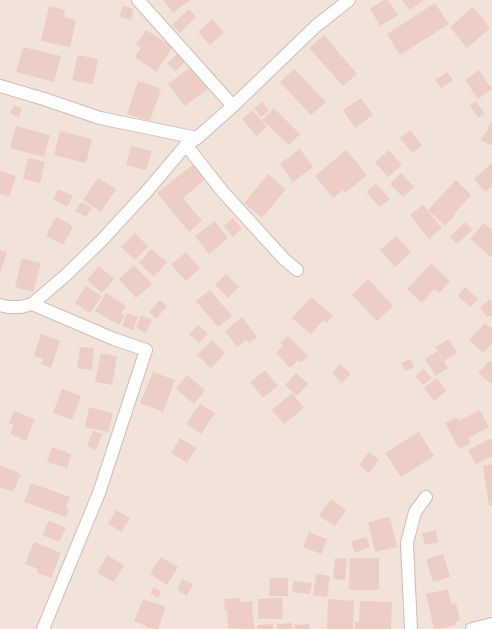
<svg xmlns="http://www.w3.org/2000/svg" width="492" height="629" font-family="Overpass,sans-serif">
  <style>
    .residential { fill: #f1e2da }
    .building { fill: #eccdc5 }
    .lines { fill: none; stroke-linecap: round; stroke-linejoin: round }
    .minor-casing { stroke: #cdbab4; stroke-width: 14 }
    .minor { stroke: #fff; stroke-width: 12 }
  </style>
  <rect width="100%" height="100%" fill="#faf1ea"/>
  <!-- residential -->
  <rect class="residential" x="0" y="0" width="492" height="629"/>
  <!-- building -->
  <g class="building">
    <polygon points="163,0 190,0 173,13"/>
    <polygon points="384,0 388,0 398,15 380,26 370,9"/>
    <polygon points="402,0 424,0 410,10"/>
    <polygon points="435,3 449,24 400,55 387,34"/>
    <polygon points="49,6 65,10 63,17 76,20 70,47 41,41"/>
    <polygon points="123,6 134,9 131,20 119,17"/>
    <polygon points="473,7 490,28 467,48 450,27"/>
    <polygon points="189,9 196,17 180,33 172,25"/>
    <polygon points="212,19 224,32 210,45 198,32"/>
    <polygon points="146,30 173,47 156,72 135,57 141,48 136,44"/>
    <polygon points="324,35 357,74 343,86 309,48"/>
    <polygon points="23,47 61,56 54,82 16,72"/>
    <polygon points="181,51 188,60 175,71 167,63"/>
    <polygon points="78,55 98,59 93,84 72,80"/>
    <polygon points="194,65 211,86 185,106 168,84"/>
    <polygon points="294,69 326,102 311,115 280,82"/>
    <polygon points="479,70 492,89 478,99 465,80"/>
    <polygon points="448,72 453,81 441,88 435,80"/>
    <polygon points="138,81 161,89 150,121 127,114"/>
    <polygon points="361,98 373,115 355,128 343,110"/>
    <polygon points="476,101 485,114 478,118 470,105"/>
    <polygon points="262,102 269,111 261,117 254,108"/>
    <polygon points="14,105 22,109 19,117 10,113"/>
    <polygon points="274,108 300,134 289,145 262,120"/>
    <polygon points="253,110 267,127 256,136 242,119"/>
    <polygon points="492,121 492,146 481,140"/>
    <polygon points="16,126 50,135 44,157 10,148"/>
    <polygon points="410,130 422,146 412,153 400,138"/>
    <polygon points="60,131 92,139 86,163 54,155"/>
    <polygon points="131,146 152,151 146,170 126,165"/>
    <polygon points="300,149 313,167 293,182 280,164"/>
    <polygon points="346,150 367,175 345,193 343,190 333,198 315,176"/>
    <polygon points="389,150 402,165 388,177 375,162"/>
    <polygon points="28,158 45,162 40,183 23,179"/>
    <polygon points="196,162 208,177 183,198 202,221 189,232 157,193"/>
    <polygon points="492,163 492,186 485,192 474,179"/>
    <polygon points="0,171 16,176 9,197 0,194"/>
    <polygon points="401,173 414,187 403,197 390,184"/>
    <polygon points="268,174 286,189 262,218 244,203"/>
    <polygon points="98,178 116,189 101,212 83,200"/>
    <polygon points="456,180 471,195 454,214 455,215 445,226 428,210"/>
    <polygon points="376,184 390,199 380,207 366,192"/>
    <polygon points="58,189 73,196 67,207 53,199"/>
    <polygon points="81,202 92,208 86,217 75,211"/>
    <polygon points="423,205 442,228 429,239 410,215"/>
    <polygon points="56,217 73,226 63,245 46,236"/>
    <polygon points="233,218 242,229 233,237 224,226"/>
    <polygon points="215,221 228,238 209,254 195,236"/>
    <polygon points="465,222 472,230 457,244 450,237"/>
    <polygon points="484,223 492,230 492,258 470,239"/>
    <polygon points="135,233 148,246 135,260 121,247"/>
    <polygon points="396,236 411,252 395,267 380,250"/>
    <polygon points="151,249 167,262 154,277 139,263"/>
    <polygon points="0,250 7,252 0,274"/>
    <polygon points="186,252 200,268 186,281 171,265"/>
    <polygon points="22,258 41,263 33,292 15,287"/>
    <polygon points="431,264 450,281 439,293 434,289 422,303 407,289"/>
    <polygon points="134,265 152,284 136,298 119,279"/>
    <polygon points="99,266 114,279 102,293 87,280"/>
    <polygon points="226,274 239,287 228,298 215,285"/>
    <polygon points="368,279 393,306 377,321 352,295"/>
    <polygon points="86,286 102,296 90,313 75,303"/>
    <polygon points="465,287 478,299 470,307 458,296"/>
    <polygon points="210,290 232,316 218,327 196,301"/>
    <polygon points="106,293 126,306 121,314 125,316 119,325 95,311"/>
    <polygon points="311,297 333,316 327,323 323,320 311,334 292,318"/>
    <polygon points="491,299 492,314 487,317 480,307"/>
    <polygon points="160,300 167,306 156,319 149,312"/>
    <polygon points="127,313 138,317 133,330 122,326"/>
    <polygon points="141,315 152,320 146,333 136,328"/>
    <polygon points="242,317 257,337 249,343 246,340 237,347 225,331"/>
    <polygon points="485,323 492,329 492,343 483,353 469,340"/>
    <polygon points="198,325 208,334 199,343 189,334"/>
    <polygon points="41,334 60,341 51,368 41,364 43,359 34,356"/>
    <polygon points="288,336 308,356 301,362 297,361 290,368 276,353 283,346 280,343"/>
    <polygon points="449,339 457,353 444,361 435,347"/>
    <polygon points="212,340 225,353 211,368 197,355"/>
    <polygon points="80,347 94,348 92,370 77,368"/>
    <polygon points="437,351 448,368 436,376 425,359"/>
    <polygon points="101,353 117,356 112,385 95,382"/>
    <polygon points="411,359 414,367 405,371 401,363"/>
    <polygon points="489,361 492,363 492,385 478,373"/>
    <polygon points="340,364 351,374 342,383 332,373"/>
    <polygon points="423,369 432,378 423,385 415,376"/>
    <polygon points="265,370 278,386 263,398 250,382"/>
    <polygon points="153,372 175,380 163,412 140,403"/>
    <polygon points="296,373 308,384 297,396 285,385"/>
    <polygon points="187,375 205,390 194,404 176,389"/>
    <polygon points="437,378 446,391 434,401 424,388"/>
    <polygon points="62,389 81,396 72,420 53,413"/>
    <polygon points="292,393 304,408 284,424 272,410"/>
    <polygon points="200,404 215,413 201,434 186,424"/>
    <polygon points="89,407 113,413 108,432 85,427"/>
    <polygon points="480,410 489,427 468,438 471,443 459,449 445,423 457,417 459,421"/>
    <polygon points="14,411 35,419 26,441 10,434 14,425 9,423"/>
    <polygon points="93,431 102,434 96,450 87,446"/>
    <polygon points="419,432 434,456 401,477 385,453"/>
    <polygon points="180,438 196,448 187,463 171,453"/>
    <polygon points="492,438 492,456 476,464 468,450"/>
    <polygon points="52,447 71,454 67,468 47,462"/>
    <polygon points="369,452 379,460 369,473 359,465"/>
    <polygon points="492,464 492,506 489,506 483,466"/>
    <polygon points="0,465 21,474 13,492 0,487"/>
    <polygon points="31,483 70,497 66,508 69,509 66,517 24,502"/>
    <polygon points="331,499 346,510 335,526 319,516"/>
    <polygon points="116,510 130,518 122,532 108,524"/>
    <polygon points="390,517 397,547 375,552 368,522"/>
    <polygon points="49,521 66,528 59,542 42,535"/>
    <polygon points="436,530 438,542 425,545 422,533"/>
    <polygon points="309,532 327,539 321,554 303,547"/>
    <polygon points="366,537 370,547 355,553 351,542"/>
    <polygon points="34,542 61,553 51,578 37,573 38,569 25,564"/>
    <polygon points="443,554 450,577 433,582 426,559"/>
    <polygon points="107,555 124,565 114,582 97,573"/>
    <polygon points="161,557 178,567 167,585 150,574"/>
    <polygon points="335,558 347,559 345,580 333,579"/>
    <polygon points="350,558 379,558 379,590 349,590"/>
    <polygon points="316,574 330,576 327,597 313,595"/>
    <polygon points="270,578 288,578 288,596 269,596"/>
    <polygon points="182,579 193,584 187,596 177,590"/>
    <polygon points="294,581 312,583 310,594 292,592"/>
    <polygon points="154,587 161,592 158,598 150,593"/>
    <polygon points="448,589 451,604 456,603 460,620 455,622 456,625 434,629 426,594"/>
    <polygon points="240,598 240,602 252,601 254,629 228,628 227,610 225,611 224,599"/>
    <polygon points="282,598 283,619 258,619 258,599"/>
    <polygon points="143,599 166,607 158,629 154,629 134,621"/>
    <polygon points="328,599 354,601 353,629 327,629"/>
    <polygon points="360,601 392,602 391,629 355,629 355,622 359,622"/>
    <polygon points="292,623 292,629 277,629 277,624"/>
    <polygon points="273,624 273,629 258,629 258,625"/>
    <polygon points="309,624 310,629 295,629 294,625"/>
  </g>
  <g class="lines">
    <!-- minor casing -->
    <g class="minor-casing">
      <g id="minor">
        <polyline points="138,0 233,106"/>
        <polyline points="0,86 44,99 100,118 197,138"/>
        <polyline points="186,145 223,192 284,259 297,270"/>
        <polyline points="32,304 114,339 146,350 99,493 43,629"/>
        <polyline points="0,305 8,307 21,307 32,304 65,276 102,240 148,190 186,145 197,138 233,106 316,26 349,0"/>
        <polyline points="411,629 407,543 415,512 426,497"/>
        <polyline points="472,629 492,624"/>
      </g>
    </g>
    <!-- minor -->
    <use href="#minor" class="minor"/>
  </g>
</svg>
